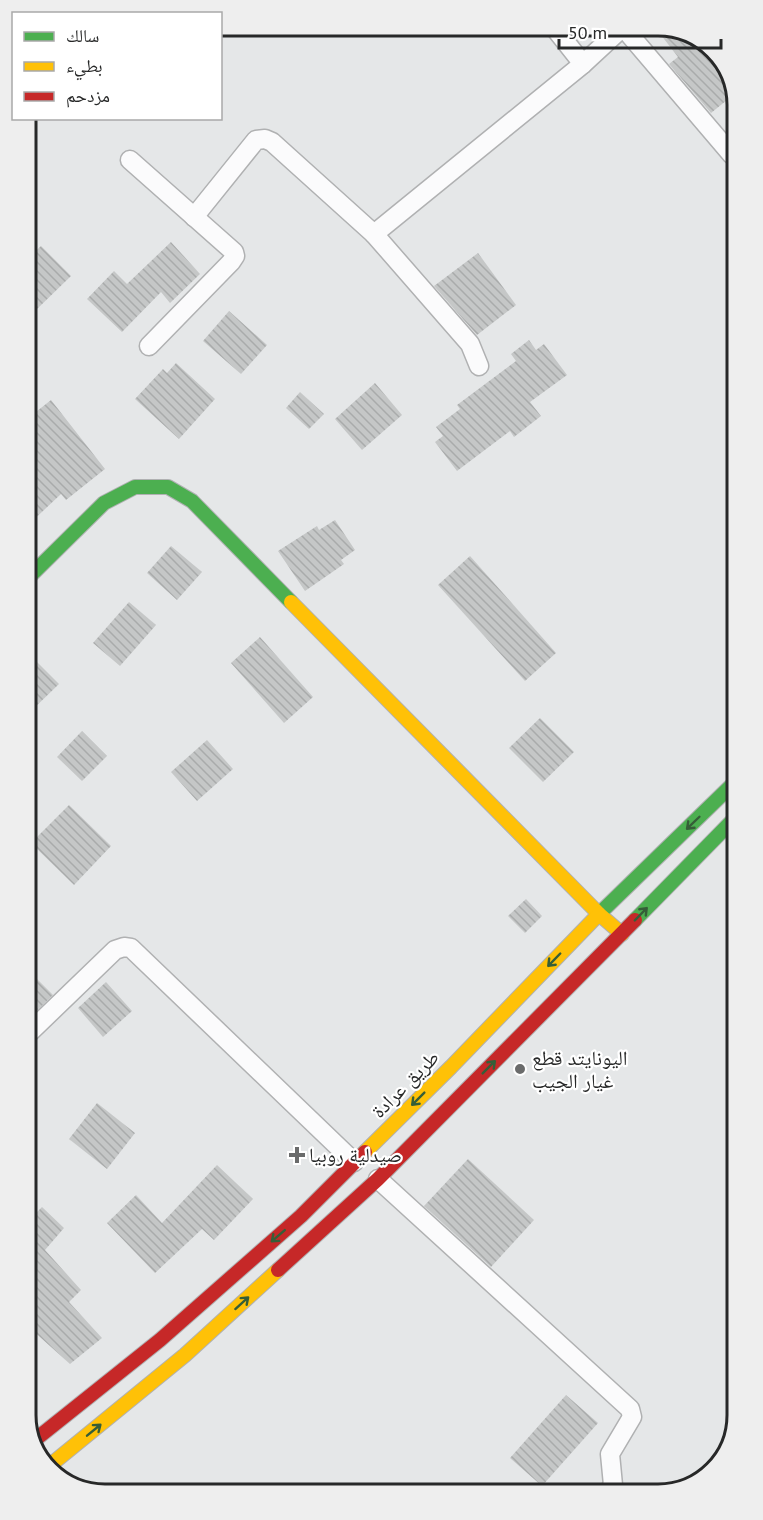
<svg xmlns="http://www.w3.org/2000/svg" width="763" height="1520" font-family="'PT Sans','Noto Naskh Arabic',sans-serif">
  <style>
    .building { fill: url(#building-back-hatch) }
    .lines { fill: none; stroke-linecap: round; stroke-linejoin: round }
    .street-casing { stroke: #b0b1b2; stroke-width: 21 }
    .fast-casing { stroke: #b0b1b2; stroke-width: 16 }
    .slow-casing { stroke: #b0b1b2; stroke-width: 16 }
    .jam-casing { stroke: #b0b1b2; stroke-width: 16 }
    .street { stroke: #fbfbfc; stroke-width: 18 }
    .fast { stroke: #4caf50; stroke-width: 14 }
    .slow { stroke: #ffc107; stroke-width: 14 }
    .jam { stroke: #c62828; stroke-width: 14 }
    .oneway { stroke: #365e38 }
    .poi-dot { fill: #6a6b6b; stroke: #fff; stroke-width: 2 }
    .labels { text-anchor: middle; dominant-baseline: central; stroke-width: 4.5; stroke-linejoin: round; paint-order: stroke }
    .poi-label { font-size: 20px; fill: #272828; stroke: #fff; text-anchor: start }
    .street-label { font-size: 20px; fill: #272828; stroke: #fff }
    .rim { fill: none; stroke: #272828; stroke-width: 3 }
  </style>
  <defs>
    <pattern id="building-back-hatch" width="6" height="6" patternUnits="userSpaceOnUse" patternTransform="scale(1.5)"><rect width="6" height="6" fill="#c5c7c7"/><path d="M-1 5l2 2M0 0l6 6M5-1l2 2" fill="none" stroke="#a9abab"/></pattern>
  </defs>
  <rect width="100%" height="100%" fill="#e5e7e8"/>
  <!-- building -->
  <g class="building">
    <polygon points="654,26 663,26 706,42 732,75 732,96 711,113 669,64 678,57"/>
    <polygon points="171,242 200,274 170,303 161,292 122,332 87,299 114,271 127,284"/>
    <polygon points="41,246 71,276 36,310 27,301 26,260"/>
    <polygon points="478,253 516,305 477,335 434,286"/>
    <polygon points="229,311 267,345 241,374 203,341"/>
    <polygon points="529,340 536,350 544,344 567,375 530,402 541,416 514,437 510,431 457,471 435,442 443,436 436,427 460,409 457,405 516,361 511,354"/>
    <polygon points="176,363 215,399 179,439 135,399 163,369 167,373"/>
    <polygon points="375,383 402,415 362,450 335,419"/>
    <polygon points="300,392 324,414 309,429 286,408"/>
    <polygon points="51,400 105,469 66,500 61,494 27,526 27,419"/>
    <polygon points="335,520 355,550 341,560 344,564 305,591 278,551 317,526 319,530"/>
    <polygon points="171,546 202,572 177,600 147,573"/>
    <polygon points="470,556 556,653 525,681 438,585"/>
    <polygon points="129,602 156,625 120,666 93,643"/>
    <polygon points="260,637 313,697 284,723 231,663"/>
    <polygon points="28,653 59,684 28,714"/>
    <polygon points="540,718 574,752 543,782 509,748"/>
    <polygon points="82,731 107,756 82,781 57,757"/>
    <polygon points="207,740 233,769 197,801 171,772"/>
    <polygon points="69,805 111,846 74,885 31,843"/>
    <polygon points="526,899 542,916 525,933 508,916"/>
    <polygon points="29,971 53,995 30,1017 30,1006"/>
    <polygon points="106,982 132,1011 103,1037 78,1008"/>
    <polygon points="97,1103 135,1133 107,1169 69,1139"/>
    <polygon points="468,1159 534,1220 491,1267 424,1206"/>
    <polygon points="217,1165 253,1199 214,1240 202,1229 155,1273 107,1223 136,1195 162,1223"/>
    <polygon points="42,1207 64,1228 45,1250 81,1290 69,1302 102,1338 70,1364 31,1329 30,1219"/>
    <polygon points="566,1395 598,1423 542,1486 510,1458"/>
  </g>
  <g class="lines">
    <!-- street casing -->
    <g class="street-casing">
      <g id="street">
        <polyline points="553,26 583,64"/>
        <polyline points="624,26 623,27 732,155"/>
        <polyline points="130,160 234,252 235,256 231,262 149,346"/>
        <polyline points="194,217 256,140 265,139 272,142 374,234"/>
        <polyline points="479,366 470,344 374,234 583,64 623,27"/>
        <polyline points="30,1032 115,950 124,947 131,948 354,1162"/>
        <polyline points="378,1179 630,1409 632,1417 610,1454 613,1485 610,1489"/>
      </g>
    </g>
    <!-- fast casing -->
    <g class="fast-casing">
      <g id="fast">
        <polyline points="28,578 104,503 135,487 168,487 192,501 291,602"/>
        <polyline points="599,914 735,782"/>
        <polyline points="635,920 735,818"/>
      </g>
    </g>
    <!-- slow casing -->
    <g class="slow-casing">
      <g id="slow">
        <polyline points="291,602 599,914 622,934"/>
        <polyline points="365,1152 451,1067 599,914"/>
        <polyline points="48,1467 185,1355 278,1270"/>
      </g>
    </g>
    <!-- jam casing -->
    <g class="jam-casing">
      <g id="jam">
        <polyline points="278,1270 378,1179 635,920"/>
        <polyline points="31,1443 160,1340 301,1216 365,1152"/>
      </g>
    </g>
    <!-- street -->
    <use href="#street" class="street"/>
    <!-- fast -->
    <use href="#fast" class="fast"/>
    <!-- slow -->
    <use href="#slow" class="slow"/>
    <!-- jam -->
    <use href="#jam" class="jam"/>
  </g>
  <!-- one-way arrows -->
  <defs><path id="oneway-shaft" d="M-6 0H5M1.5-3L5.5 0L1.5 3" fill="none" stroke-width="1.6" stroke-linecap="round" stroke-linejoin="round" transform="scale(1.5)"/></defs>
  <g class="oneway">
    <use href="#oneway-shaft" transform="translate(693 823) rotate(136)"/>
    <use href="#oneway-shaft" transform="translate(641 914) rotate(-46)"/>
    <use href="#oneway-shaft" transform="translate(554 960) rotate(134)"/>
    <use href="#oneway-shaft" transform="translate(489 1067) rotate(-45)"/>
    <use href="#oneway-shaft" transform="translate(418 1099) rotate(135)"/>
    <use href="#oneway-shaft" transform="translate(278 1236) rotate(139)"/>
    <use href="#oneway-shaft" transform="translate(242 1303) rotate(-42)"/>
    <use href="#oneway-shaft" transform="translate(94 1430) rotate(-39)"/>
  </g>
  <!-- markers -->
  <g class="poi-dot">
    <circle cx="520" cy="1069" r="6"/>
    <path d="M294 1146h6v6h6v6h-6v6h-6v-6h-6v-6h6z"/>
  </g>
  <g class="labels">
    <!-- poi labels -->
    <g class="poi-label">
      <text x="532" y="1058">اليونايتد قطع<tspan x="532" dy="23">غيار الجيب</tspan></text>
      <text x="309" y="1155">صيدلية روبيا</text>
    </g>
    <!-- street labels -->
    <g class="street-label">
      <text transform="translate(405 1084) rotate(-45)">طريق عرادة</text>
    </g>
  </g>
  <!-- crop -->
  <path d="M0 0H763V1520H0ZM105 36H658A69 69 0 0 1 727 105V1415A69 69 0 0 1 658 1484H105A69 69 0 0 1 36 1415V105A69 69 0 0 1 105 36Z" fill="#eee" fill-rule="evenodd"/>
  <path class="rim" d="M105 36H658A69 69 0 0 1 727 105V1415A69 69 0 0 1 658 1484H105A69 69 0 0 1 36 1415V105A69 69 0 0 1 105 36Z"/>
  <!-- legend -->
  <rect x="12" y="12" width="210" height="108" fill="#ffffff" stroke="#a9a9a9" stroke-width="1.5"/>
  <rect x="24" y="32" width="30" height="9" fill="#4caf50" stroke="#a9a9a9" stroke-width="1.5"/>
  <text x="66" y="42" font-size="18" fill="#272828">سالك</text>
  <rect x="24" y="62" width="30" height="9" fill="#ffc107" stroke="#a9a9a9" stroke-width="1.5"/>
  <text x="66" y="72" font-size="18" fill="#272828">بطيء</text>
  <rect x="24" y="92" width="30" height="9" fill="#c62828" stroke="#a9a9a9" stroke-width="1.5"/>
  <text x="66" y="102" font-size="18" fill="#272828">مزدحم</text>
  <!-- scale -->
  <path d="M559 39v9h162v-9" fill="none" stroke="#272828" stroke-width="3"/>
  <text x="568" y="39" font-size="18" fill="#272828" stroke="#ffffff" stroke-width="4.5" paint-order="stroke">50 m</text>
</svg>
